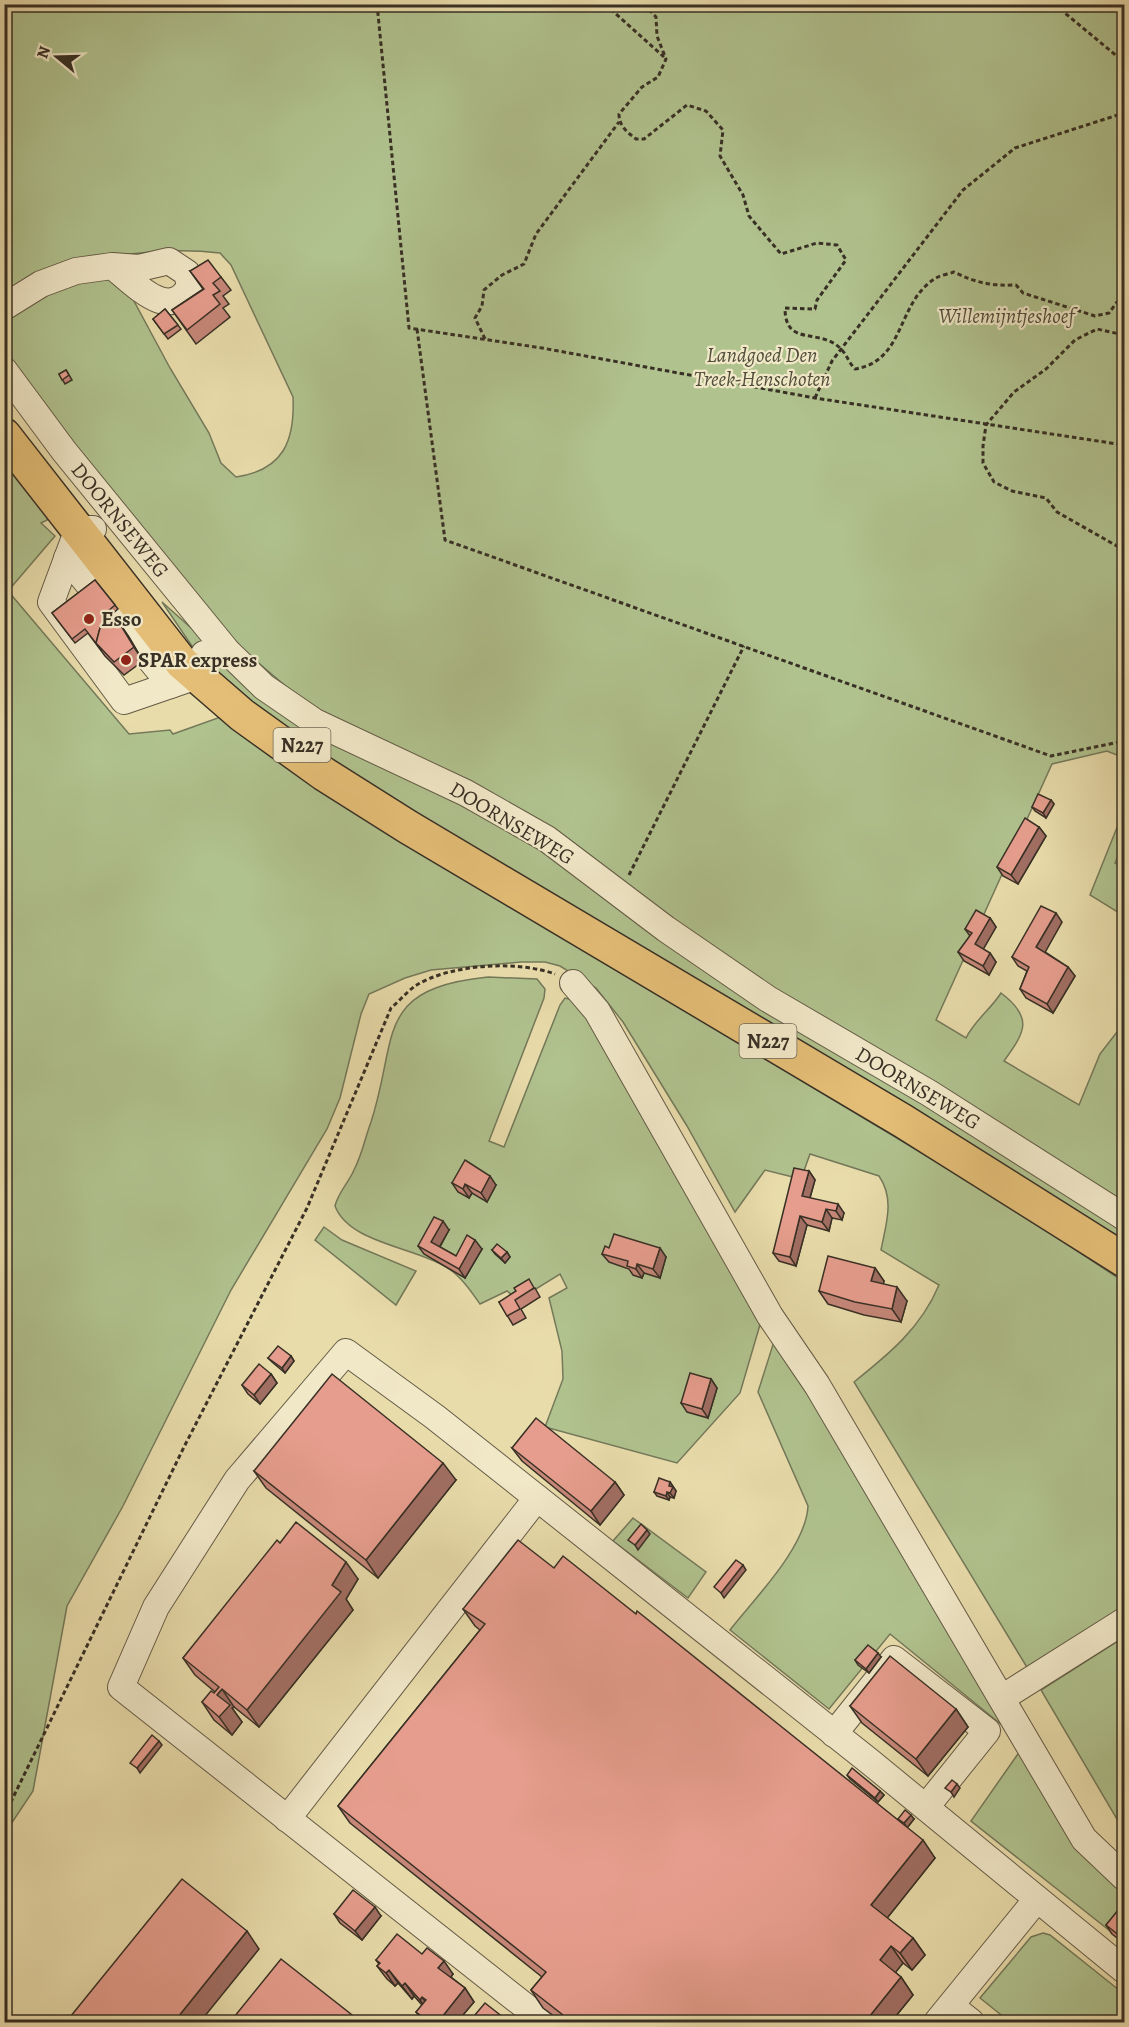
<svg xmlns="http://www.w3.org/2000/svg" width="1129" height="2027" font-family="Alegreya,serif">
  <style>
    .green { fill: #b0c28e; stroke: #74795a; stroke-width: 1.5 }
    .lines { fill: none; stroke-linecap: round; stroke-linejoin: round }
    .minor-casing { stroke: #645b46; stroke-width: 28 }
    .major-casing { stroke: #383025; stroke-width: 36 }
    .path { stroke: #383025; stroke-width: 3; stroke-dasharray: 4.5 3; stroke-linecap: butt }
    .minor { stroke: #f1e8c8; stroke-width: 26 }
    .major { stroke: #e4be76; stroke-width: 33 }
    .wall { fill: #c68779; stroke: #383025; stroke-width: 1.5 }
    .shaded-wall { fill: #a16e63; stroke: #383025; stroke-width: 1.5 }
    .building { fill: #e69d8d; stroke: #383025; stroke-width: 1.5 }
    .poi-dot { fill: #8f2418; stroke: #f1e8c8; stroke-width: 2 }
    .labels { text-anchor: middle; dominant-baseline: central; stroke-width: 4.5; stroke-linejoin: round; paint-order: stroke }
    .shield { fill: #f1e8c8; stroke: #706756; stroke-width: 1.5 }
    .shield-label { font-size: 20px; font-weight: bold; fill: #383025 }
    .park-label { font-size: 21px; font-style: italic; fill: #504d3a; stroke: #f1e8c8 }
    .street-label { font-size: 21px; fill: #383025; stroke: #f1e8c8 }
    .poi-label { font-size: 21px; font-weight: bold; fill: #383025; stroke: #f1e8c8; text-anchor: start }
  </style>
  <rect width="100%" height="100%" fill="#e9dcab"/>
  <filter id="stains"><feTurbulence type="fractalNoise" baseFrequency=".00333" numOctaves="4"/><feColorMatrix values="0 0 0 0 .2 0 0 0 0 .09 0 0 0 0 .02 0 0 0 .5 -.17"/></filter>
  <radialGradient id="worn" r=".72"><stop offset=".6" stop-color="#630" stop-opacity="0"/><stop offset="1" stop-color="#630" stop-opacity=".3"/></radialGradient>
  <!-- green -->
  <g class="green">
    <path d="M5,5h1119v753l-17,-7 -55,13 -116,256 30,18c8,-17 25,-29 35,-45 33,25 24,39 3,68l75,44 21,-51 24,-31v188l-398,-246 -82,-64 -300,-169 -56,-44 -72,-61 -133,-160 -78,-112v-40l83,-41 25,6 15,10 42,78 39,65 12,30 15,14c48,-7 59,-37 57,-80l-62,-132 -11,-12c-43,-5 -96,-1 -138,10 -26,7 -52,22 -77,32z"/>
    <path d="M5,450l50,66 -14,7 14,13 -47,55 121,143 41,-4 3,4 53,-19 409,266 370,222 119,79v330l-93,62 -177,-292c35,-28 67,-54 85,-97l-58,-35c5,-26 14,-51 -2,-74l-69,-22 -9,25 -36,-9 -30,42 -48,-86 -64,-104 -27,-34 -36,-22 -15,-4h-24l-90,8 -26,8 -36,16 -8,20 -21,84 -13,31 -96,161 -108,216 -56,100 -34,185 -28,42z"/>
    <polygon points="162,602 271,699 492,818 1124,1230 1124,1252 858,1091 276,724 196,652"/>
    <polygon points="1124,810 1124,840 1115,863 1124,867 1124,916 1090,895"/>
    <path d="M488,977l49,2 8,10 -1,9 -55,143 15,6 56,-142 5,-7 12,3 187,310 -24,82 -63,70 -132,-36 18,-48 -1,-28 -13,-53 18,-10 -7,-14 -42,26 -11,-9 -27,13c-9,-13 -20,-29 -34,-37 -32,-20 -97,-24 -111,-61 3,-13 14,-24 19,-36 8,-15 11,-32 17,-48 28,-86 2,-133 117,-145z"/>
    <polygon points="324,1227 342,1240 416,1271 396,1305 315,1240"/>
    <path d="M777,1332l231,398 -118,-96 -61,75 -99,-79c25,-32 76,-83 78,-124l-50,-114z"/>
    <polygon points="633,1518 706,1572 688,1598 613,1541"/>
    <polygon points="1124,1637 1124,1820 1121,1826 1041,1690"/>
    <polygon points="1020,1751 1124,1888 1124,1942 971,1821"/>
    <polygon points="1043,1933 1050,1935 1124,1994 1124,2022 1010,2022 980,1998 1031,1937"/>
  </g>
  <g class="lines">
    <!-- minor casing -->
    <g class="minor-casing">
      <g id="minor">
        <path d="M4,307l37,-23 35,-13 36,-5 27,2 30,-7 18,12 3,13c-21,38 -56,-4 -78,-20"/>
        <polyline points="4,370 64,451 227,651 264,687 315,722 466,793 547,839 666,929 768,999 929,1093 1124,1217"/>
        <polyline points="93,529 78,529 51,602 124,701 197,676 204,654"/>
        <polyline points="67,558 171,685"/>
        <polyline points="573,983 597,1011 770,1316 817,1385 1084,1839 1124,1877"/>
        <polyline points="1002,1698 1124,1621"/>
        <polyline points="834,1734 894,1659 987,1731 926,1807"/>
        <polyline points="287,1819 537,1498"/>
        <polyline points="951,2006 971,2022"/>
        <polyline points="545,2022 121,1687 156,1607 237,1480 346,1352 435,1417 869,1761 1124,1970"/>
        <polyline points="937,2022 1037,1899"/>
      </g>
    </g>
    <!-- major casing -->
    <g class="major-casing">
      <polyline id="major" points="4,435 182,663 242,715 324,774 408,827 903,1121 1124,1260"/>
    </g>
    <!-- path -->
    <g class="path">
      <polyline points="377,4 409,328 542,348 815,398 1124,445"/>
      <polyline points="605,4 664,57"/>
      <path d="M644,4l12,13 1,19 9,23 -8,18 -16,10 -23,27c0,12 8,18 17,25h8l43,-34 19,6 17,19 -3,26 23,39 6,21 32,38 36,-11 20,2 9,15 -29,40 -2,9 -30,-1c0,40 35,19 56,41 6,6 8,14 14,20 51,-8 41,-67 81,-91 5,-3 13,-4 18,-6 22,11 38,14 62,13l7,8 72,23 14,-3 8,-11 7,-1"/>
      <polyline points="1054,4 1124,62"/>
      <polyline points="417,329 445,540 1051,756 1124,741"/>
      <polyline points="1124,335 1097,329 1075,340 1046,369 1014,392 986,425 983,446 983,463 994,482 1012,491 1046,498 1057,512 1124,550"/>
      <polyline points="485,339 475,318 482,306 484,290 502,275 524,264 536,234 619,122"/>
      <polyline points="815,398 832,361 963,190 1015,148 1124,113"/>
      <polyline points="629,875 744,646"/>
      <path d="M4,1816l181,-371 122,-237 84,-200c8,-7 16,-16 24,-22 35,-22 101,-26 140,-12"/>
    </g>
    <!-- minor -->
    <use href="#minor" class="minor"/>
    <!-- major -->
    <use href="#major" class="major"/>
  </g>
  <!-- wall -->
  <g class="wall">
    <polygon points="190,271 221,277 231,290 223,296 229,304 223,308 230,317 196,344 172,310 203,289"/>
    <polygon points="165,309 181,329 168,339 153,319"/>
    <polygon points="66,370 72,380 65,384 59,374"/>
    <polygon points="95,580 118,609 111,615 118,624 120,624 129,638 143,661 124,675 105,656 88,633 75,643 52,613"/>
    <polygon points="1051,800 1054,804 1046,818 1035,811 1032,807"/>
    <polygon points="1039,827 1046,836 1018,884 1003,876 997,867"/>
    <polygon points="990,918 996,927 983,949 990,953 996,962 989,975 964,961 958,952 970,936 965,929"/>
    <polygon points="1062,922 1045,952 1068,967 1075,976 1053,1013 1026,998 1020,989 1027,971 1018,966 1012,957"/>
    <polygon points="809,1171 815,1180 810,1198 844,1213 842,1220 832,1218 829,1231 807,1225 796,1266 779,1261 773,1253"/>
    <polygon points="452,1183 496,1185 487,1202 472,1193 469,1198 458,1192"/>
    <polygon points="449,1230 440,1247 456,1256 482,1249 465,1278 424,1254 418,1246"/>
    <polygon points="609,1248 666,1257 660,1278 644,1273 642,1278 633,1275 629,1269 609,1262 602,1254"/>
    <polygon points="492,1250 507,1252 510,1257 505,1263 495,1254"/>
    <polygon points="875,1268 884,1281 883,1284 907,1301 901,1322 864,1315 828,1304 819,1291"/>
    <polygon points="535,1288 540,1297 521,1309 526,1318 513,1325 499,1302"/>
    <polygon points="291,1356 294,1361 285,1373 272,1362 268,1358"/>
    <polygon points="271,1374 277,1383 260,1404 248,1394 242,1385"/>
    <polygon points="711,1379 717,1388 708,1418 687,1412 681,1403"/>
    <polygon points="512,1448 615,1482 624,1495 600,1525 522,1461"/>
    <polygon points="254,1471 456,1480 378,1578 266,1488"/>
    <polygon points="670,1482 676,1491 674,1498 670,1497 669,1500 657,1496 654,1492"/>
    <polygon points="280,1543 358,1579 346,1599 353,1610 259,1727 234,1707 232,1708 242,1722 232,1735 214,1720 202,1702 215,1692 195,1675 183,1658"/>
    <polygon points="554,1568 636,1614 900,1822 898,1819 914,1819 907,1828 935,1858 887,1918 913,1938 925,1955 912,1970 903,1963 895,1972 901,1977 913,1995 891,2022 562,2022 543,2008 531,1990 542,1977 350,1823 338,1806 480,1630 475,1626 463,1609"/>
    <polygon points="881,1657 869,1673 858,1665 855,1660"/>
    <polygon points="850,1706 956,1709 968,1727 928,1776 862,1723"/>
    <polygon points="847,1775 880,1791 884,1795 878,1802 850,1779"/>
    <polygon points="1125,1905 1125,1944 1112,1934 1106,1925"/>
    <polygon points="334,1914 381,1916 362,1940 340,1923"/>
    <polygon points="422,1954 453,1974 451,1977 465,1988 474,2002 457,2022 424,2022 416,2012 422,2005 414,1996 412,1999 398,1983 395,1986 387,1979 377,1966 379,1964 376,1960"/>
  </g>
  <!-- shaded-wall -->
  <g class="shaded-wall">
    <polygon points="120,624 129,637 143,661 134,647"/>
    <polygon points="1051,800 1054,804 1046,818 1043,813"/>
    <polygon points="1039,827 1046,836 1018,884 1011,875"/>
    <polygon points="1056,913 1062,922 1043,956 1036,947"/>
    <polygon points="990,918 996,927 981,953 975,944"/>
    <polygon points="990,953 996,962 989,975 983,966"/>
    <polygon points="1068,967 1075,976 1053,1013 1047,1004"/>
    <polygon points="809,1171 815,1180 808,1204 802,1196"/>
    <polygon points="490,1176 496,1185 487,1202 481,1193"/>
    <polygon points="465,1184 472,1193 469,1198 463,1189"/>
    <polygon points="838,1204 844,1213 842,1220 836,1211"/>
    <polygon points="826,1209 832,1218 829,1231 822,1222"/>
    <polygon points="800,1216 807,1225 796,1266 790,1257"/>
    <polygon points="443,1221 449,1230 437,1251 431,1242"/>
    <polygon points="475,1240 482,1249 465,1278 459,1269"/>
    <polygon points="660,1248 666,1257 660,1278 653,1269"/>
    <polygon points="507,1252 510,1257 505,1263 501,1258"/>
    <polygon points="637,1264 644,1273 642,1278 636,1269"/>
    <polygon points="875,1268 884,1281 881,1294 871,1281"/>
    <polygon points="897,1287 907,1301 901,1322 892,1309"/>
    <polygon points="291,1356 294,1361 285,1373 282,1368"/>
    <polygon points="271,1374 277,1383 260,1404 254,1395"/>
    <polygon points="711,1379 717,1388 708,1418 702,1409"/>
    <polygon points="443,1463 456,1480 378,1578 366,1560"/>
    <polygon points="615,1482 624,1495 600,1525 591,1511"/>
    <polygon points="670,1482 676,1491 674,1498 670,1493 669,1486"/>
    <polygon points="667,1492 670,1497 669,1500 666,1496"/>
    <polygon points="647,1530 650,1534 638,1550 635,1545"/>
    <polygon points="346,1562 358,1579 346,1599 353,1610 259,1727 247,1710 332,1585"/>
    <polygon points="743,1565 746,1570 724,1598 721,1593"/>
    <polygon points="878,1653 881,1657 869,1673 866,1669"/>
    <polygon points="222,1689 234,1707 232,1708 242,1722 232,1735 219,1717 217,1695"/>
    <polygon points="956,1709 968,1727 928,1776 916,1759"/>
    <polygon points="159,1741 162,1745 140,1773 137,1768"/>
    <polygon points="957,1784 960,1788 954,1797 951,1792"/>
    <polygon points="880,1791 884,1795 878,1802 875,1798"/>
    <polygon points="911,1815 914,1819 907,1828 904,1823"/>
    <polygon points="923,1840 935,1858 884,1922 871,1905"/>
    <polygon points="375,1907 381,1916 362,1940 355,1931"/>
    <polygon points="247,1931 259,1949 200,2022 174,2022"/>
    <polygon points="913,1938 925,1955 912,1970 900,1953"/>
    <polygon points="891,1946 903,1963 892,1977 880,1960"/>
    <polygon points="444,1961 453,1974 448,1981 438,1968"/>
    <polygon points="389,1970 398,1983 395,1986 386,1973"/>
    <polygon points="901,1977 913,1995 891,2022 865,2022"/>
    <polygon points="405,1983 414,1996 412,1999 402,1986"/>
    <polygon points="465,1988 474,2002 457,2022 438,2022"/>
    <polygon points="422,1997 431,2010 429,2013 420,2000"/>
  </g>
  <!-- building -->
  <g class="building">
    <polygon points="208,260 221,277 213,283 220,291 213,295 220,304 187,330 172,310 204,289 190,271"/>
    <polygon points="165,309 178,325 164,334 153,319"/>
    <polygon points="66,370 69,375 62,380 59,374"/>
    <polygon points="95,580 115,605 108,611 118,624 108,623 100,628 96,643 102,651 85,629 72,639 52,613"/>
    <polygon points="108,623 120,624 134,647 114,662 96,643 100,628"/>
    <polygon points="1038,794 1051,800 1043,813 1032,807"/>
    <polygon points="1025,818 1039,827 1011,875 997,867"/>
    <polygon points="1041,906 1056,913 1036,947 1068,967 1047,1004 1020,989 1029,967 1012,957"/>
    <polygon points="976,910 990,918 975,944 990,953 983,966 958,952 972,933 965,929"/>
    <polygon points="465,1160 490,1176 481,1193 465,1184 463,1189 452,1183"/>
    <polygon points="794,1168 809,1171 802,1196 838,1204 836,1211 826,1209 822,1222 800,1216 790,1257 773,1253"/>
    <polygon points="434,1217 443,1221 431,1242 456,1256 467,1235 475,1240 459,1269 418,1246"/>
    <polygon points="614,1234 660,1248 653,1269 637,1264 636,1269 627,1266 628,1261 602,1254 605,1246 609,1248"/>
    <polygon points="497,1244 507,1252 501,1258 492,1250"/>
    <polygon points="828,1256 875,1268 871,1281 897,1287 892,1309 855,1302 819,1291"/>
    <polygon points="529,1279 534,1288 515,1300 520,1309 507,1316 499,1302 516,1291 514,1288"/>
    <polygon points="278,1346 291,1356 282,1368 268,1358"/>
    <polygon points="259,1364 271,1374 254,1395 242,1385"/>
    <polygon points="690,1373 711,1379 702,1409 681,1403"/>
    <polygon points="332,1374 443,1463 366,1560 254,1471"/>
    <polygon points="536,1418 615,1482 591,1511 512,1448"/>
    <polygon points="659,1478 670,1482 669,1486 673,1487 670,1493 667,1492 666,1496 654,1492"/>
    <polygon points="296,1522 346,1562 332,1585 341,1592 247,1710 222,1689 217,1695 230,1705 219,1717 202,1702 211,1691 214,1693 219,1687 183,1658 277,1540 280,1543"/>
    <polygon points="641,1524 647,1530 635,1545 628,1540"/>
    <polygon points="518,1540 554,1568 563,1556 636,1614 637,1611 923,1840 871,1905 913,1938 900,1953 891,1946 880,1960 901,1977 865,2022 572,2022 531,1990 546,1972 338,1806 485,1624 463,1609"/>
    <polygon points="736,1560 743,1565 721,1593 714,1587"/>
    <polygon points="868,1645 878,1653 866,1669 855,1660"/>
    <polygon points="890,1656 956,1709 916,1759 850,1706"/>
    <polygon points="152,1735 159,1741 137,1768 130,1763"/>
    <polygon points="852,1768 880,1791 875,1798 847,1775"/>
    <polygon points="952,1780 957,1784 951,1792 945,1788"/>
    <polygon points="905,1810 911,1815 904,1823 898,1819"/>
    <polygon points="182,1879 247,1931 174,2022 66,2022"/>
    <polygon points="353,1890 375,1907 355,1931 334,1914"/>
    <polygon points="1123,1904 1125,1905 1125,1940 1106,1925"/>
    <polygon points="397,1934 422,1954 427,1948 444,1961 438,1968 465,1988 438,2022 430,2022 416,2012 426,2000 422,1997 420,2000 405,1983 402,1986 389,1970 386,1973 377,1966 380,1963 376,1960"/>
    <polygon points="281,1959 361,2022 230,2022"/>
    <polygon points="485,2003 509,2022 469,2022"/>
  </g>
  <!-- markers -->
  <g class="poi-dot">
    <circle cx="89" cy="619" r="6"/>
    <circle cx="126" cy="660" r="6"/>
  </g>
  <g class="labels">
    <!-- shield labels -->
    <g class="shield">
      <rect x="273.5" y="728" width="57" height="34" rx="4.5"/>
      <rect x="739.5" y="1024" width="57" height="34" rx="4.5"/>
    </g>
    <g class="shield-label">
      <text x="302" y="745">N227</text>
      <text x="768" y="1041">N227</text>
    </g>
    <!-- park labels -->
    <g class="park-label">
      <text x="1006" y="316">Willemijntjeshoef</text>
      <text x="762" y="355">Landgoed Den<tspan x="762" dy="24">Treek-Henschoten</tspan></text>
    </g>
    <!-- street labels -->
    <g class="street-label">
      <text transform="translate(120 520) rotate(51)">DOORNSEWEG</text>
      <text transform="translate(512 823) rotate(31)">DOORNSEWEG</text>
      <text transform="translate(918 1088) rotate(31)">DOORNSEWEG</text>
    </g>
    <!-- poi labels -->
    <g class="poi-label">
      <text x="101" y="619">Esso</text>
      <text x="138" y="660">SPAR express</text>
    </g>
  </g>
  <!-- margin -->
  <rect width="1129" height="2027" fill="none" stroke="#e9dcab" stroke-width="24"/>
  <rect x="6" y="6" width="1117" height="2015" fill="none" stroke="#383025" stroke-width="3"/>
  <rect x="12" y="12" width="1105" height="2003" fill="none" stroke="#383025" stroke-width="1.5"/>
  <!-- north arrow -->
  <g transform="translate(57 57) rotate(289)" stroke="#f1e8c8" stroke-width="4.5" paint-order="stroke">
  <path d="M0-4.5L10 22L0 15L-10 22Z" fill="#383025"/>
  <text y="-9" font-size="16" font-weight="bold" text-anchor="middle" fill="#383025">N</text>
  </g>
  <rect width="100%" height="100%" filter="url(#stains)"/>
  <rect width="100%" height="100%" fill="url(#worn)"/>
</svg>
